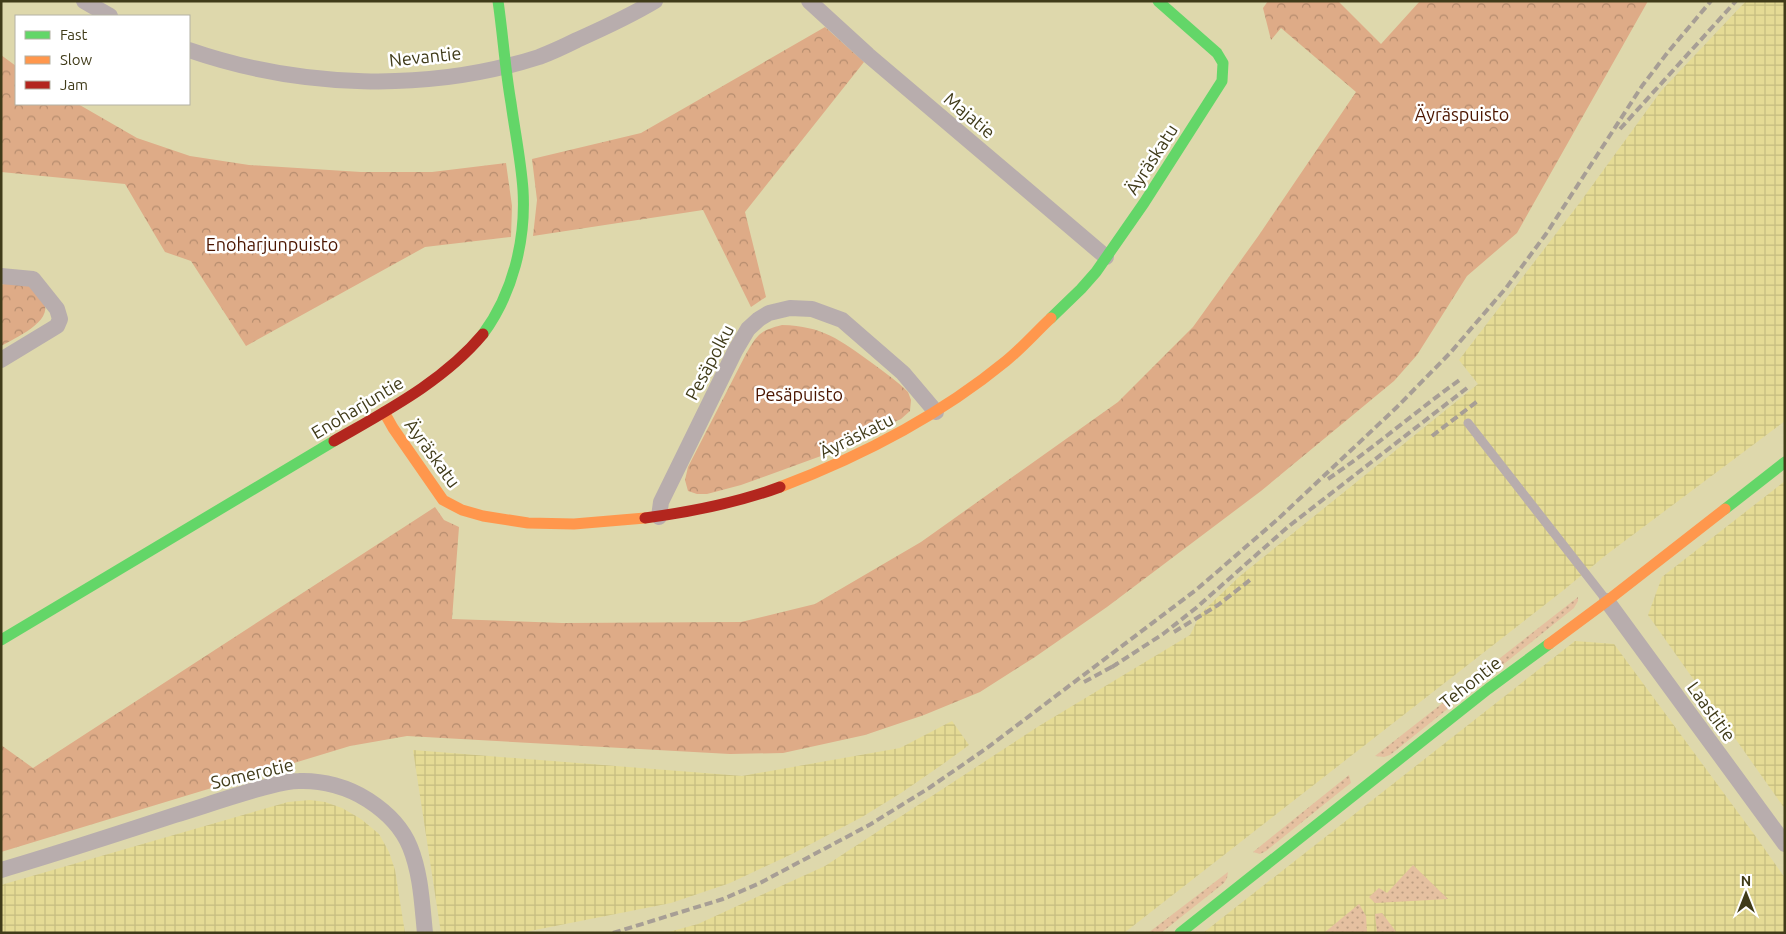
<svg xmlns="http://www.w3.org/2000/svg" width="1786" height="934" font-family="Ubuntu,sans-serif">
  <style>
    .industrial { fill: url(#industrial-grid) }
    .green { fill: url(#green-dots) }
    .forest { fill: url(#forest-crowns) }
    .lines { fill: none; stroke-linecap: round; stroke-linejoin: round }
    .lane { stroke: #b8adad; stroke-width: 9 }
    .street { stroke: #b8adad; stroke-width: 16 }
    .fast { stroke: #63d668; stroke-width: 11 }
    .slow { stroke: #ff974d; stroke-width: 11 }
    .jam { stroke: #b3261e; stroke-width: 11 }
    .rail { stroke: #a79e95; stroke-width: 4; stroke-dasharray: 8 4; stroke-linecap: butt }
    .labels { text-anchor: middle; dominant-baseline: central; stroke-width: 5; stroke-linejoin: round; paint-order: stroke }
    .street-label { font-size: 18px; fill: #403b19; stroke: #fff }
    .park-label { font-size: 18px; fill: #4b1601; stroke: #fff }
  </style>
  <defs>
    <pattern id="industrial-grid" width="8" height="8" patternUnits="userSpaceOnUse" patternTransform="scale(1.25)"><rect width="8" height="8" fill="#e5db95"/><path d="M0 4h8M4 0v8" fill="none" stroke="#c6bd80"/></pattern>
    <pattern id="green-dots" width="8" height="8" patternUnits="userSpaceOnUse" patternTransform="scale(1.25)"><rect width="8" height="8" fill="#e5c0a0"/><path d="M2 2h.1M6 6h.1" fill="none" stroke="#bb9d82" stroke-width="1.8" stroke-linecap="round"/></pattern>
    <pattern id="forest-crowns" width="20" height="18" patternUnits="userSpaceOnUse" patternTransform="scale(1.25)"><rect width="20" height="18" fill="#deab87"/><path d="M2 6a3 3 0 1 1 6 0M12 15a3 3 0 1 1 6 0" fill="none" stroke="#b58c6e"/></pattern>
  </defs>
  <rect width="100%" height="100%" fill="#ded8ac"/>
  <!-- industrial -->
  <g class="industrial">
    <polygon points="1746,1 1785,1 1785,421 1606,555 1565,589 1124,933 665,933 698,924 825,866 1039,726 1190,635 1201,613 1240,576 1478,384 1459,360 1578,205 1661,91"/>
    <polygon points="1785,481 1785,809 1648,615 1662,577"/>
    <polygon points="1575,641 1614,644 1759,841 1785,878 1785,933 1203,933"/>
    <polygon points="952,721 969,745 943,764 901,793 862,817 792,854 730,883 671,903 520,933 441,933 413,750 742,776 900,748"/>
    <polygon points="310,800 325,802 342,808 361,819 379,834 389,852 395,870 405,933 1,933 1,885 288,802"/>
  </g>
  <!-- green -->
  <g class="green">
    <polygon points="1578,597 1578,601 1574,608 1390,755 1384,757 1375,756"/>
    <polygon points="1349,775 1351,783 1347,786 1266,851 1260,854 1253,852"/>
    <polygon points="1413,865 1448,899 1375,903 1369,897 1379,888 1387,893"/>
    <polygon points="1228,872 1227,878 1224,883 1161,933 1148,933"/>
    <polygon points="1359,904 1366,916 1367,933 1324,933"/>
    <polygon points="1382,913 1397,933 1377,933 1375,914"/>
  </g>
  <!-- forest -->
  <g class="forest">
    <polygon points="1268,1 1338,1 1381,44 1420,1 1648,1 1517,233 1467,276 1417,355 1394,381 1261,491 1107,607 1035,657 980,692 924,715 865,735 783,753 730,754 407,736 350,746 1,852 1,745 33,768 435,507 444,520 459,527 452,619 562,623 741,622 815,604 921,542 1118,402 1193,327 1259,235 1356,92 1281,28 1271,40 1263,8"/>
    <polygon points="825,27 864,62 745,212 766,297 751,307 703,210 533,236 537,200 532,159 641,133"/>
    <polygon points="1,55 16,66 16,104 78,104 137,138 190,156 249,165 361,172 432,172 506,163 512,206 511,237 425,247 246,346 191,261 165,252 125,184 1,172"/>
    <path d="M7,283h22c5,6 11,12 15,19 9,20 -29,36 -43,44v-61z"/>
    <path d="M782,325c41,1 58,15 90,38 12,9 25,18 36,29l3,8 -1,11 -9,8 -80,37 -80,29 -34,9h-10l-9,-3 -3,-11 3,-13 58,-113c12,-20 13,-23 36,-29z"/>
  </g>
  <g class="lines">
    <!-- lane -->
    <polyline class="lane" points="1468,423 1607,601"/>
    <!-- street -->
    <g class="street">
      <polyline points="84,1 110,16"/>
      <polyline points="809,1 868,55 1106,257"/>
      <path d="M189,50c110,38 238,43 350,7 13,-5 26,-11 38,-17 27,-12 53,-24 78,-39"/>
      <polyline points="1,276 33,279 57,309 60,319 57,326 1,360"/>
      <polyline points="659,517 661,502 735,351 748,329 759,319 769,313 790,308 812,309 842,320 903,373 936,412"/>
      <polyline points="1607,601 1785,844"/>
      <path d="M1,870c58,-17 116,-36 174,-55 29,-9 58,-19 87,-27 12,-3 24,-7 37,-7 23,-1 49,6 69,19 17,11 34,27 42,47 11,27 12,57 15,86"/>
    </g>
    <!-- fast -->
    <g class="fast">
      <polyline points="1051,318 1081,289 1096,272 1144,203 1222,81 1223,63 1217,53 1158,1"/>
      <path d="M483,334c30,-41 43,-94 40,-144 -2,-29 -8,-58 -12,-87 -6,-34 -8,-68 -13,-102"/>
      <polyline points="1725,509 1785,462"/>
      <polyline points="1,640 334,441"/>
      <polyline points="1180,933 1488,689 1549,644"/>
    </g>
    <!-- slow -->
    <g class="slow">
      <polyline points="384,412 393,428 443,500 462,510 483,516 528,523 574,524 645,518"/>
      <path d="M780,487c82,-31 159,-71 226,-126 16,-13 30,-29 45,-43"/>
      <polyline points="1549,644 1607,601 1725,509"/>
    </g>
    <!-- jam -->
    <g class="jam">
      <path d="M334,441c52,-30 110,-60 149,-107"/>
      <path d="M645,518c45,-6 92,-15 135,-31"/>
    </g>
    <!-- rail -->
    <g class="rail">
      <polyline points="1620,129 1736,1"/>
      <polyline points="1432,436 1479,400"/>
      <path d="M1328,479c46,-31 88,-68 133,-100"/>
      <polyline points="1174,632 1218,605 1250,580"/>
      <polyline points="1112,667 1163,634 1196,608 1289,526 1467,388"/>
      <polyline points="1084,682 1117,664"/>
      <polyline points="613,933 723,899 760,883 871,824 929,788 987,748 1196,590 1278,519 1397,407 1451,352 1506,288 1546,234 1642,86 1668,52 1711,1"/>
    </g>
  </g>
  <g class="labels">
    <!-- street labels -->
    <g class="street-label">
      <text transform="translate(425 56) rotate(-6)">Nevantie</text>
      <text transform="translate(970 115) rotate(40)">Majatie</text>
      <text transform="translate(1151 159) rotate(-57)">Äyräskatu</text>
      <text transform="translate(709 362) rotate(-62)">Pesäpolku</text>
      <text transform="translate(357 407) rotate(-31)">Enoharjuntie</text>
      <text transform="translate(856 435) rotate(-26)">Äyräskatu</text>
      <text transform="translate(433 453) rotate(54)">Äyräskatu</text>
      <text transform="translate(1470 682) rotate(-38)">Tehontie</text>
      <text transform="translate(1712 711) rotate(54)">Laastitie</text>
      <text transform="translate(252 773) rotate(-13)">Somerotie</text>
    </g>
    <!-- park labels -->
    <g class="park-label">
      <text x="1462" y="114">Äyräspuisto</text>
      <text x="272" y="244">Enoharjunpuisto</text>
      <text x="799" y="394">Pesäpuisto</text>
    </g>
  </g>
  <!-- border -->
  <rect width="1786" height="934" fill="none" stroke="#403b19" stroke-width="5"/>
  <!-- legend -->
  <rect x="15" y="15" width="175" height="90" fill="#ffffff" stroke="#b3b1a3"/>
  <rect x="25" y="31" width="25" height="8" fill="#63d668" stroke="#b3b1a3"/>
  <text x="60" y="40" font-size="15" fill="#403b19">Fast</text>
  <rect x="25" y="56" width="25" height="8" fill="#ff974d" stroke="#b3b1a3"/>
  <text x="60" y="65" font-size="15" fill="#403b19">Slow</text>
  <rect x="25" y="81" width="25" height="8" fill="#b3261e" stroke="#b3b1a3"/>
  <text x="60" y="90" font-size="15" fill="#403b19">Jam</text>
  <!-- north arrow -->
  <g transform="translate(1746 894)" stroke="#ffffff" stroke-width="4" paint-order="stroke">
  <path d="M0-4L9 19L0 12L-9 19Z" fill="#403b19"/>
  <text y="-8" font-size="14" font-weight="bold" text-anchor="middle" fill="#403b19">N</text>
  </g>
</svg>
